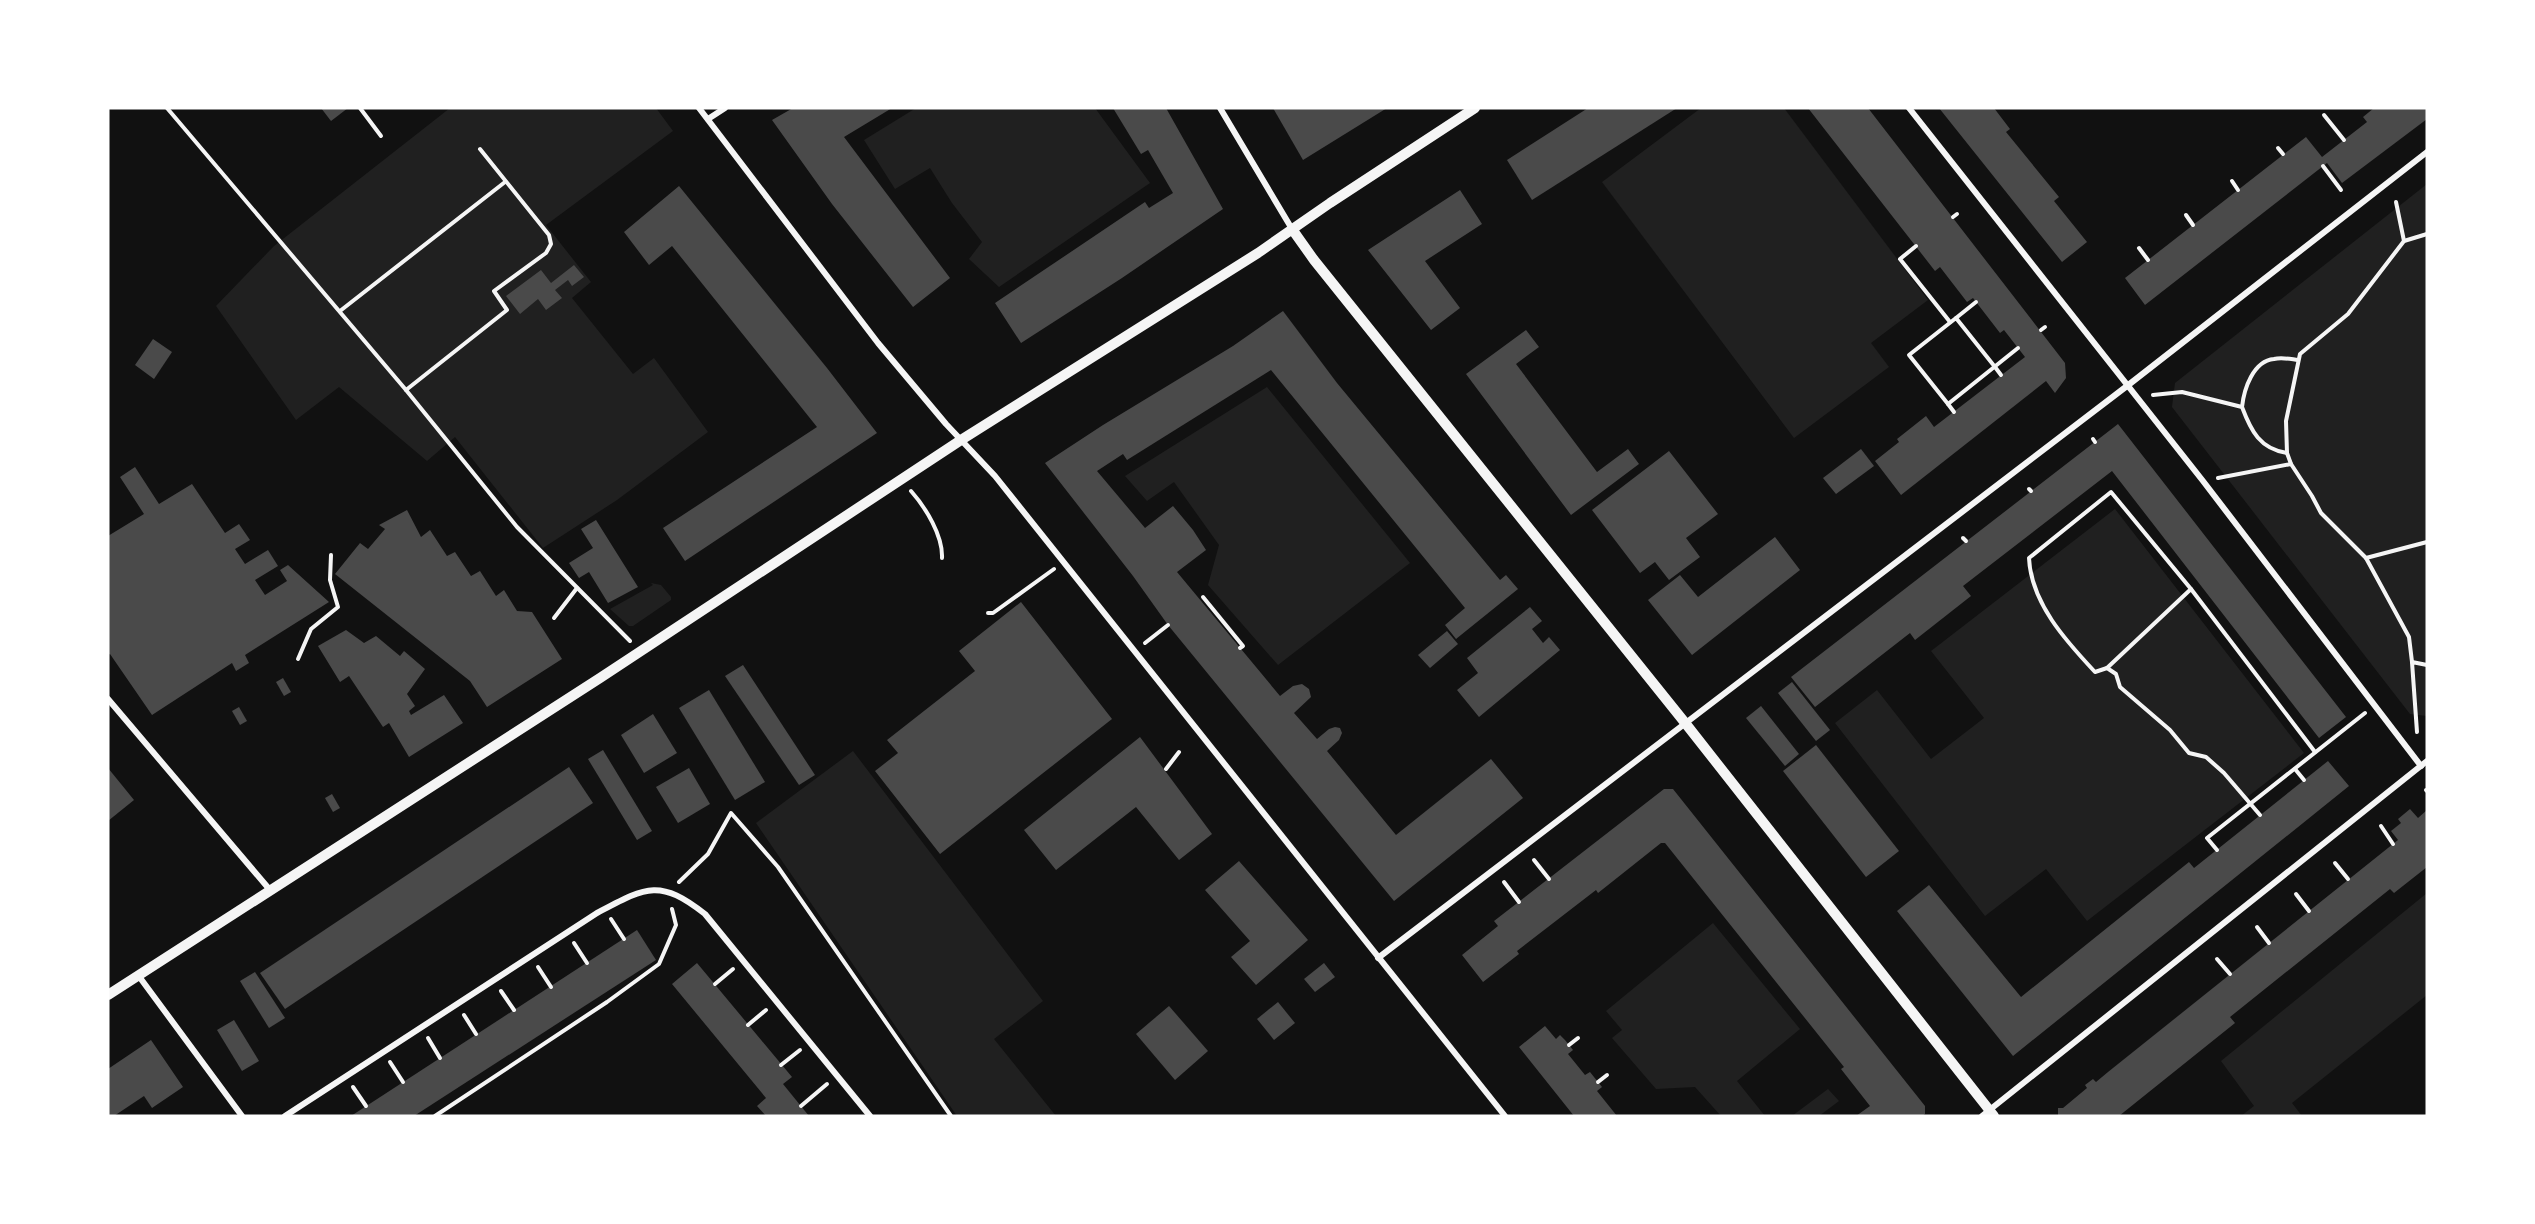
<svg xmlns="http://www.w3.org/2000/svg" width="2535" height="1224" font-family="Jost,sans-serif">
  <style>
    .green { fill: #202020 }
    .building { fill: #4a4a4a }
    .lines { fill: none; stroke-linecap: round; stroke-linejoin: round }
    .path { stroke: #f5f5f5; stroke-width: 4 }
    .minor { stroke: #f5f5f5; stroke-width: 6 }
    .tertiary { stroke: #f5f5f5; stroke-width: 10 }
  </style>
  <rect width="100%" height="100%" fill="#111"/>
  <!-- green -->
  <g class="green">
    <polygon points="450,108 656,108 673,131 546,225 591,282 572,298 633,374 654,358 708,432 617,500 543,548 455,437 427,461 339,387 296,420 216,306 274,246"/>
    <polygon points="916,108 1095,108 1150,183 999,287 969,259 982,242 952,203 930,168 895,189 864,140"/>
    <polygon points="1701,108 1784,108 1928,300 1871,343 1889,367 1794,438 1602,182"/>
    <polygon points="2427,184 2427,716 2410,714 2172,407 2175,383"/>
    <polygon points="1267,387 1410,563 1278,665 1208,585 1219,545 1174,482 1147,501 1125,476"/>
    <polygon points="2115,509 2304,753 2087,921 2046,869 1985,916 1835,723 1877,690 1931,759 1984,718 1931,651"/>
    <polygon points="651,583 661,585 671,597 671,600 633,626 629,626 610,609 653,585"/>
    <polygon points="853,751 1043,1001 994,1039 1056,1116 957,1116 756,823"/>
    <polygon points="2427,893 2427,995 2292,1103 2302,1116 2241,1116 2254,1106 2221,1061"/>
    <polygon points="1713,923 1800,1029 1737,1081 1765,1116 1721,1116 1695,1087 1656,1089 1612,1038 1622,1030 1606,1011"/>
    <polygon points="1828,1089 1839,1101 1819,1116 1792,1116"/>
  </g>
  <!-- building -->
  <g class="building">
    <polygon points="321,108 348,108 331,121"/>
    <polygon points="793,108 892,108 844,137 950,278 913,307 832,204 772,120"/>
    <polygon points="1113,108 1166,108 1223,209 1122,278 1021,343 995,303 1145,202 1149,208 1173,193 1148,150 1141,154"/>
    <polygon points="1273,108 1387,108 1303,160"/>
    <polygon points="1588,108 1677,108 1532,200 1507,160"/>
    <polygon points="1808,108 1868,108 2065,363 2066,378 2055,393 2046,381 1901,495 1875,461 1899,442 1897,439 1926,416 1934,427 2025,357 2004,330 2000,333 1973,298 1967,302 1940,267 1935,271"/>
    <polygon points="1939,108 1994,108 2010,129 2006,132 2059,197 2054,201 2087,242 2062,262"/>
    <polygon points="2374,108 2427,108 2427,119 2342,183 2327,163 2145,305 2125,278 2306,137 2322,157 2367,122 2363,117"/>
    <polygon points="679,186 827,368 877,433 685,561 663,528 817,427 672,246 649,265 624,232"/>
    <polygon points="1460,190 1482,224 1425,261 1460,308 1431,330 1368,250"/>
    <polygon points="574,265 584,277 572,286 568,280 555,290 562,298 546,310 538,299 520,314 506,296 541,270 551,283"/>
    <polygon points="1283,311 1337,383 1500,580 1506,575 1518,589 1456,639 1445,625 1465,608 1271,370 1127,460 1123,454 1097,471 1145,528 1173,506 1193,530 1206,550 1177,572 1280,696 1293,686 1302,684 1309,689 1311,697 1294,713 1317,739 1329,729 1335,727 1340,728 1342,733 1339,740 1327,751 1396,835 1491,759 1523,798 1394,901 1168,625 1133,576 1045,463 1103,425 1233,346"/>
    <polygon points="1526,330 1539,347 1516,364 1597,472 1628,449 1639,464 1571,515 1466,374"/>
    <polygon points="153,339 172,352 154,379 135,365"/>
    <polygon points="2118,424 2346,717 2319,738 2112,471 1963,586 1971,596 1915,640 1910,633 1815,707 1791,677"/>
    <polygon points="1861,449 1874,466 1836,494 1823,478"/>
    <polygon points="1669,451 1718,514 1686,538 1700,557 1669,580 1655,562 1640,573 1592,510"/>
    <polygon points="135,467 159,504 192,484 225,533 239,524 250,540 235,549 245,564 268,550 278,566 255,580 265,595 287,581 280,570 288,565 329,602 245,655 249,663 236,671 232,663 152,715 110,654 108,655 108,536 144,514 120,477"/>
    <polygon points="407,510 421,537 430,530 447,556 455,552 471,576 480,571 496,596 504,590 517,611 532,612 562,659 487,707 470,681 335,574 360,543 368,549 385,529 379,525"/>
    <polygon points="596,520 638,587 608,603 589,572 579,578 569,563 593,548 581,529"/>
    <polygon points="1775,537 1800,570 1692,655 1648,600 1680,575 1698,597"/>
    <polygon points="1021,602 1112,719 940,854 875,771 898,753 887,740 975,671 959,651"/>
    <polygon points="1530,607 1542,621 1532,629 1543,643 1549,637 1560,650 1479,717 1457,690 1478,673 1467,658"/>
    <polygon points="346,630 364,643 376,636 400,656 404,651 425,669 407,694 415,706 409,711 411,715 444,695 463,723 409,757 389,723 383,727 349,676 340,682 318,646"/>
    <polygon points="1447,631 1458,644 1430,668 1418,655"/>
    <polygon points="743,665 815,775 799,785 725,676"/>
    <polygon points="283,678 291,692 284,696 276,682"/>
    <polygon points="1792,682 1830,730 1816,741 1778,693"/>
    <polygon points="709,690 765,782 735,800 679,708"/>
    <polygon points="1761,706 1799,754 1785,766 1746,718"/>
    <polygon points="239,707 247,721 240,725 232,711"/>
    <polygon points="653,714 677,753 644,773 621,735"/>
    <polygon points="1140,737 1212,834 1179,860 1136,807 1056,870 1024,830"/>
    <polygon points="1816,745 1899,851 1866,877 1783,771"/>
    <polygon points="603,750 652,831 637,840 588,759"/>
    <polygon points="2328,761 2349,786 2013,1056 1897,911 1929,885 2021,997 2189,862 2194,868"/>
    <polygon points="569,767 593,803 285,1009 260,973"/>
    <polygon points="108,768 134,800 108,821"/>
    <polygon points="689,768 710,804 678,823 656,787"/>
    <polygon points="1664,789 1673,789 1925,1106 1925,1114 1922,1116 1856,1116 1870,1106 1841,1069 1844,1067 1665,843 1661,843 1598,893 1596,890 1517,951 1519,954 1483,982 1462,955 1498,926 1494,921"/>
    <polygon points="332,794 340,808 333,812 325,798"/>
    <polygon points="2410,809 2418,818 2427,810 2427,867 2394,893 2390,889 2230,1017 2235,1023 2119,1116 2058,1116 2058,1108 2063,1108 2087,1088 2085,1085 2093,1079 2096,1082 2108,1072 2398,840 2391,831 2401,823 2398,819"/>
    <polygon points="1239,861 1308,940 1256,985 1231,957 1250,941 1205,890"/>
    <polygon points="637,930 656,960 414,1116 351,1116"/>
    <polygon points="697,963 792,1077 783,1084 809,1116 766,1116 757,1106 766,1098 672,984"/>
    <polygon points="1324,963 1335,977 1315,992 1304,979"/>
    <polygon points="255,972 285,1018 269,1028 240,981"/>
    <polygon points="1278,1002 1295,1023 1274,1040 1257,1019"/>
    <polygon points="1169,1006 1208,1051 1175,1080 1136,1034"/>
    <polygon points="234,1020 259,1061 242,1071 217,1030"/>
    <polygon points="1545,1026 1556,1039 1560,1035 1565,1040 1573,1050 1568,1054 1585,1075 1590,1072 1602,1087 1597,1091 1617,1116 1574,1116 1519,1047"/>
    <polygon points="151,1040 183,1087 152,1108 144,1096 114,1116 108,1116 108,1069"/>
  </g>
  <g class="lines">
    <!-- path -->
    <g class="path">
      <polyline points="167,108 406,390 517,527 630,641"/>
      <polyline points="360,108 381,136"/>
      <polyline points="2324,115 2344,140"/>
      <polyline points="2278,148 2283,154"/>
      <polyline points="2323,166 2341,190"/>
      <polyline points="2232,181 2238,190"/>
      <polyline points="2396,202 2404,241"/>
      <polyline points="2186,215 2193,225"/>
      <polyline points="1953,217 1957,214"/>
      <polyline points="1916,246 1900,259 1950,322"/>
      <polyline points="2139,248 2148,260"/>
      <polyline points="340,311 505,182"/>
      <polyline points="1956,318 1976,302"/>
      <polyline points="2041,330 2045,327"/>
      <polyline points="2001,375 1995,367 1956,318 1909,355 1948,404 2018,348"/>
      <polyline points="406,390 507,310 494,291 546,253 551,244 549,235 480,149"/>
      <path d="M2153,395l29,-3 60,15c9,24 18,42 45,46l4,11 21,32 9,17 45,45 61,-16"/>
      <polyline points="1948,404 1954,412"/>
      <path d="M2242,407c2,-18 11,-46 32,-48 8,-2 16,0 24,1"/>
      <polyline points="2093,439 2095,442"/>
      <polyline points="2287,453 2286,421 2300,354 2348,314 2404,241 2427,234"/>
      <polyline points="2218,478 2291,464"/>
      <polyline points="2029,489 2031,491"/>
      <path d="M911,491c15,17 32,45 31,67"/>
      <polyline points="1963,538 1966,541"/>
      <polyline points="2366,558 2409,637 2412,662"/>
      <path d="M2191,589l-80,-97 -82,66c2,45 37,83 66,114l12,-4 9,6 4,13 50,43 19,23 17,4 18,16 36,42"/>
      <polyline points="1203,597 1243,646 1240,648"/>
      <polyline points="988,613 993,613 1054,569"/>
      <polyline points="554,618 577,588"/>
      <polyline points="1145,643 1168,625"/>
      <polyline points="298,659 311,629 338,607 330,580 331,555"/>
      <polyline points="2107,668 2191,589 2315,752"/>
      <polyline points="2417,732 2412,662 2427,665"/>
      <polyline points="1166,769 1179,752"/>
      <polyline points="2295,769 2304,780"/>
      <polyline points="2426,790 2427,791"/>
      <polyline points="2381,826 2393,844"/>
      <polyline points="2217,850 2207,838 2365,713"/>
      <polyline points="1534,860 1549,879"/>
      <polyline points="2335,863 2348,879"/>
      <polyline points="679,882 708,854 731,813 778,867 951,1116"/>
      <polyline points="1504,882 1519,902"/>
      <polyline points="2296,894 2309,911"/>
      <polyline points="611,919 624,939"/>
      <polyline points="2257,927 2269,943"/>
      <polyline points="574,943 587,963"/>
      <polyline points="2217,959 2230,974"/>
      <polyline points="538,967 551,987"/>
      <polyline points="715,984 733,969"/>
      <polyline points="501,991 514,1010"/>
      <polyline points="464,1015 476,1034"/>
      <polyline points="748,1025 766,1010"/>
      <polyline points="428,1038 440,1058"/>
      <polyline points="1569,1045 1578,1038"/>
      <polyline points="390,1062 403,1082"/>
      <polyline points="781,1065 800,1050"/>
      <polyline points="1598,1082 1607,1075"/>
      <polyline points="353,1087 366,1106"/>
      <polyline points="801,1106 827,1084"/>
      <polyline points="435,1116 607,1002 659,964 676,925 672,909"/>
    </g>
    <!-- minor -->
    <g class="minor">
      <polyline points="699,108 878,343 946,424 995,476 1505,1116"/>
      <polyline points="1220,108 1292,229"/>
      <polyline points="1909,108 2203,481 2421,766"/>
      <polyline points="708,119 725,108"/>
      <polyline points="108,699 270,890"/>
      <polyline points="1378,958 2127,386 2427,152"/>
      <polyline points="138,975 242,1116"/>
      <path d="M285,1116l312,-203c49,-26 62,-35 108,1l165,202"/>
      <polyline points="1982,1116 2427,761"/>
    </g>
    <!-- tertiary -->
    <g class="tertiary">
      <polyline points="1292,229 1314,260 1686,724 1994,1116"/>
      <polyline points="108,995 600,678 961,440 1258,253 1330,203 1475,108"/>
    </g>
  </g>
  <!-- border -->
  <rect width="2535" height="1224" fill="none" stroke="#ffffff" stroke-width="219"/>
</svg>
